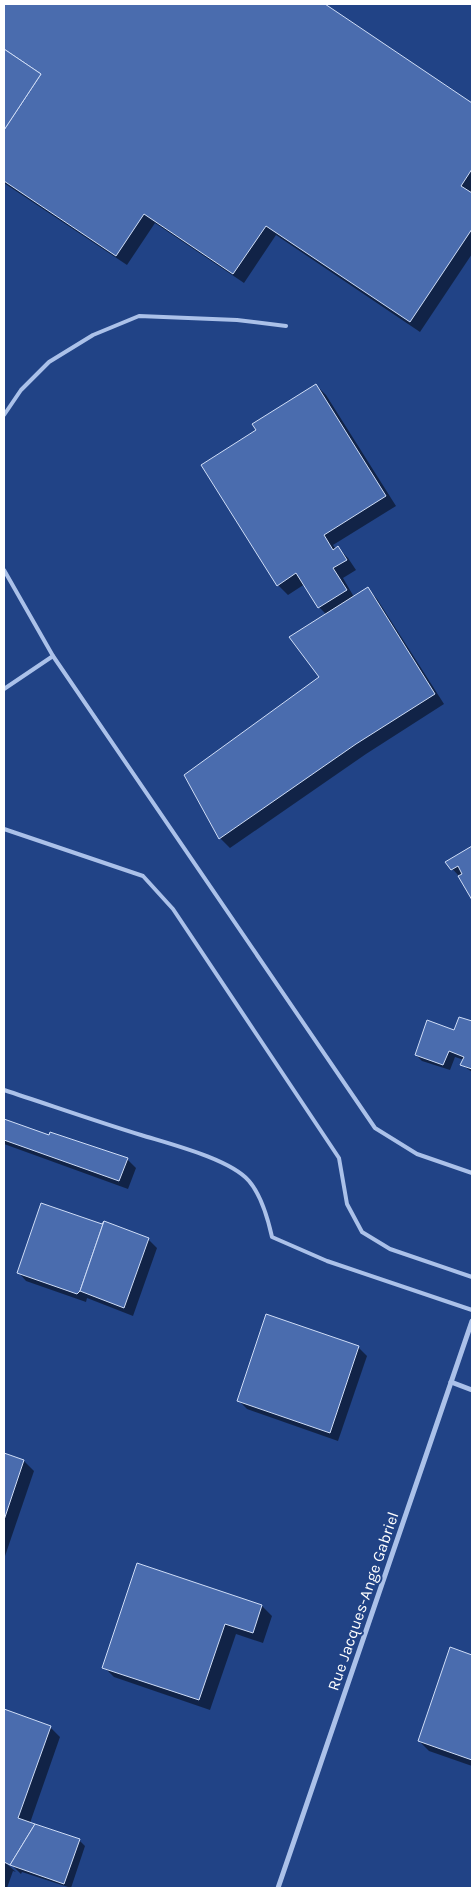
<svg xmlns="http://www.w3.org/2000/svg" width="476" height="1892" font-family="Karla,sans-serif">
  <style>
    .shadow { fill: #0007 }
    .building { fill: #4a6cae; stroke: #cfddf7 }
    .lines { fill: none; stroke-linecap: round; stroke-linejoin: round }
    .lane { stroke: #abc1e9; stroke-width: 4 }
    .street { stroke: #abc1e9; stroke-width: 5 }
    .labels { text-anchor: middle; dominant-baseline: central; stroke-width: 4; stroke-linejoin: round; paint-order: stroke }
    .street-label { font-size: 16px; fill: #fff; stroke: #214386 }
  </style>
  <rect width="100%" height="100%" fill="#214386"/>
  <!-- shadow -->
  <g class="shadow">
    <polygon points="4,4 323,4 472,105 472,254 420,332 276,235 244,283 155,223 127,265 4,183"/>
    <polygon points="316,385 326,395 396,506 333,545 336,549 338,548 348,558 356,570 343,578 354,597 367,588 377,599 444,704 366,754 230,848 220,838 321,678 326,614 319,607 305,584 288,595 278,585 258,430"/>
    <polygon points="472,847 472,898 458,875 447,863"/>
    <polygon points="460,1019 472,1023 472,1032 468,1044 470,1045 472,1040 472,1072 462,1065 464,1060 455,1057 450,1070 422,1061 416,1055 455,1032"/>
    <polygon points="4,1120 50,1137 127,1159 136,1168 128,1189 4,1144"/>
    <polygon points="102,1226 148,1239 157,1248 133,1316 87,1298 86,1302 26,1281 18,1272"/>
    <polygon points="358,1347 367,1356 338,1441 247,1409 238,1400"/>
    <polygon points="4,1454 24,1461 34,1471 4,1559"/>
    <polygon points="138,1565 262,1606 272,1616 263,1643 236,1634 210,1710 114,1677 104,1667"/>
    <polygon points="451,1649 472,1656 472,1766 429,1751 419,1741"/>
    <polygon points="4,1710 50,1727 60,1737 30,1823 79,1840 85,1846 71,1888 22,1872 21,1874 11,1864 7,1864 16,1872 13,1871 7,1888 4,1888"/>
  </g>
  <!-- building -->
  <g class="building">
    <polygon points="4,4 325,4 472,103 472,169 461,186 472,193 472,229 410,322 266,226 233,274 144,214 116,256 4,181 4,130 41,74 4,49"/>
    <polygon points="4,49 41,74 4,130"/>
    <polygon points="316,384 386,496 324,535 333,550 338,546 347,560 333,568 347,590 318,608 296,573 277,586 201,465 256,430 252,424"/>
    <polygon points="368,587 435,694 356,744 219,839 184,775 319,677 289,637"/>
    <polygon points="472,846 472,900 458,876 462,874 458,866 451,870 445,862"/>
    <polygon points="459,1017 472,1021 472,1069 460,1065 464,1057 449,1051 443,1065 415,1055 427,1020 454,1030"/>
    <polygon points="4,1119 49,1135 50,1132 128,1158 119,1181 4,1140"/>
    <polygon points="41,1203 102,1224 104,1221 80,1291 77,1294 17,1273"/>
    <polygon points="104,1221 149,1238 124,1308 80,1291"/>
    <polygon points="266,1314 359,1346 330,1433 237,1401"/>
    <polygon points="4,1453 24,1460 4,1520"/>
    <polygon points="137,1563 262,1605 253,1633 225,1624 199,1700 102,1668"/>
    <polygon points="450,1647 472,1655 472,1760 418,1741"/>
    <polygon points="4,1709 51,1726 18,1818 35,1824 10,1865 4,1862"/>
    <polygon points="35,1824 80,1839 64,1884 10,1865"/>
  </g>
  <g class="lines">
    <!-- lane -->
    <g class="lane">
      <polyline points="4,415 21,390 49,362 93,335 139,316 237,320 286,326"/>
      <polyline points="4,570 53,656 375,1128 417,1154 472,1173"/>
      <polyline points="4,689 53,656"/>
      <polyline points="4,829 143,876 173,909 339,1158 347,1204 362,1232 390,1249 472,1277"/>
      <path d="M4,1090c46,15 91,31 137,45 29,9 89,24 108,46 13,15 19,38 23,56l55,24 145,49"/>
    </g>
    <!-- street -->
    <g class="street">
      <polyline points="451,1382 472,1390"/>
      <polyline points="278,1888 472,1321"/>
    </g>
  </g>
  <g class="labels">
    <!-- street labels -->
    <g class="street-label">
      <text transform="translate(363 1601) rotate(-71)">Rue Jacques-Ange Gabriel</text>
    </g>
  </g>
  <!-- border -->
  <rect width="476" height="1892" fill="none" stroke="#ffffff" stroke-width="10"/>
</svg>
